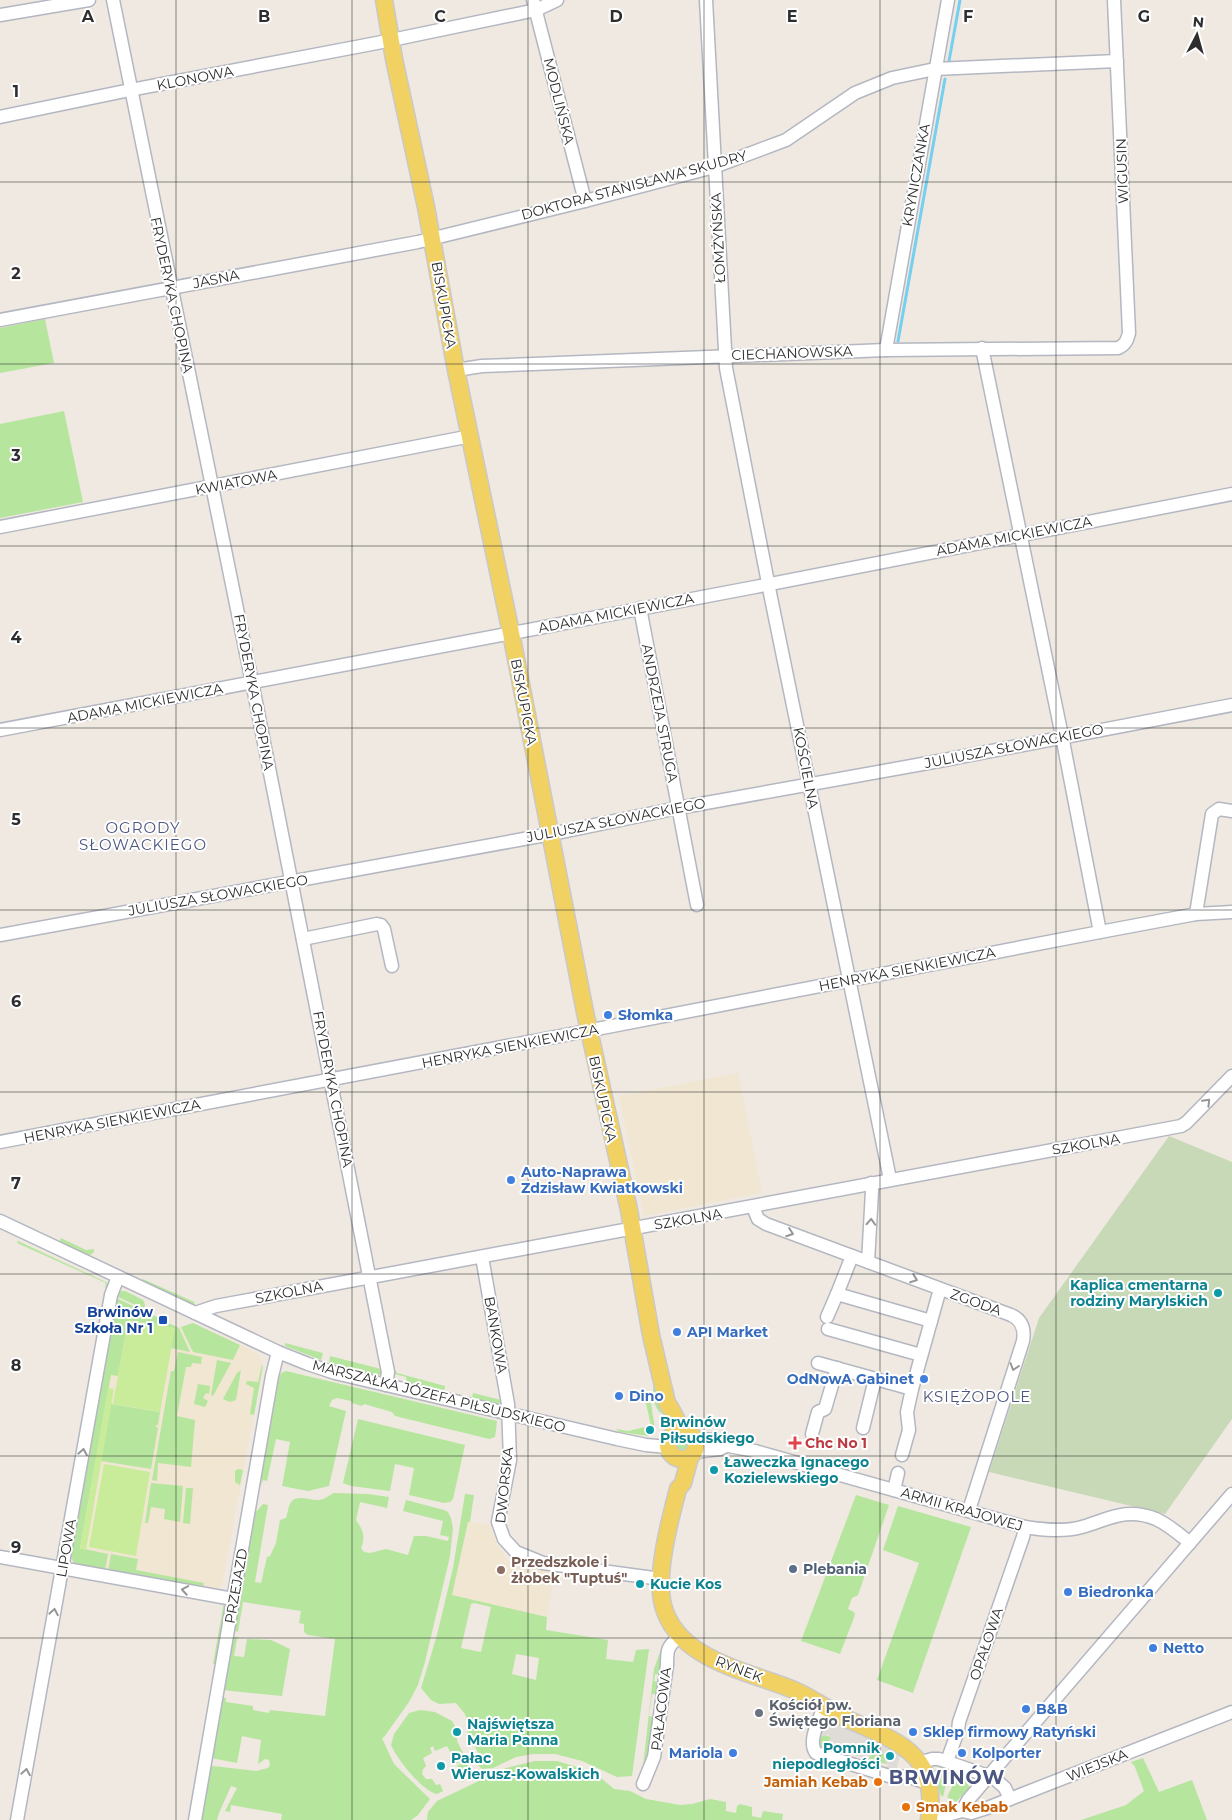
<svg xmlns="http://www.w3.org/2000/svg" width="1232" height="1820" font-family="Montserrat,sans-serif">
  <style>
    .education { fill: #f0e6d1 }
    .green { fill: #b6e59e; fill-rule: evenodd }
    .cemetery { fill: #c8d9b8 }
    .pitch { fill: #c9ec9a }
    .plaza { fill: #dfdcd8 }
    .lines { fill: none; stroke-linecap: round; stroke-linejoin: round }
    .stream { stroke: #75cff0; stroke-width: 3 }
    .minor-casing { stroke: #b4b7c1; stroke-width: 15 }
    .major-casing { stroke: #c9c9c9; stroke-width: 19 }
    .minor { stroke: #fff; stroke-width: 12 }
    .major { stroke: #f2d163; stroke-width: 16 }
    .oneway { stroke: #969696 }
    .grid { fill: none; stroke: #2e2e2e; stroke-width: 1; stroke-opacity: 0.55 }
    .shop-dot { fill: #3f7fe0; stroke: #fff; stroke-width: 2 }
    .culture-dot { fill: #0f9aa8; stroke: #fff; stroke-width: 2 }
    .transit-dot { fill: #1a4fb4; stroke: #fff; stroke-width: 2 }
    .health-dot { fill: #e0444e; stroke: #fff; stroke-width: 2 }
    .service-dot { fill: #5c6f8a; stroke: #fff; stroke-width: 2 }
    .education-dot { fill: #8d6e63; stroke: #fff; stroke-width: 2 }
    .worship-dot { fill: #6b7280; stroke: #fff; stroke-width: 2 }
    .food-dot { fill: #e8710a; stroke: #fff; stroke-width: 2 }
    .labels { text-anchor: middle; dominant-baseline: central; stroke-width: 4; stroke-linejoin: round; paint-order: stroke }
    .street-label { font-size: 14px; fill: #2e2e2e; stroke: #fff }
    .shop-label { font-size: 14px; font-weight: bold; fill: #366cbe; stroke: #fff; text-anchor: start }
    .culture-label { font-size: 14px; font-weight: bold; fill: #0d838f; stroke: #fff; text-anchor: start }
    .transit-label { font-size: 14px; font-weight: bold; fill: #164399; stroke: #fff; text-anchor: end }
    .health-label { font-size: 14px; font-weight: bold; fill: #be3a42; stroke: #fff; text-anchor: start }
    .education-label { font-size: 14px; font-weight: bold; fill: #785e54; stroke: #fff; text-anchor: start }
    .service-label { font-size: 14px; font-weight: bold; fill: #4e5e75; stroke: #fff; text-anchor: start }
    .worship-label { font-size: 14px; font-weight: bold; fill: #5b616d; stroke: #fff; text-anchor: start }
    .food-label { font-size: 14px; font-weight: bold; fill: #c56008; stroke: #fff; text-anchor: end }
    .neighbourhood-label { font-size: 15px; letter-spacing: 1px; fill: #4d5680; stroke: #fff }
    .district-label { font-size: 19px; font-weight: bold; letter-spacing: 1px; fill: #4d5680; stroke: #fff }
    .grid-label { font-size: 16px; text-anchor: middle; font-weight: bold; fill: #2e2e2e; stroke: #fff; stroke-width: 4; stroke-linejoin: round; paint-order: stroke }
  </style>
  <rect width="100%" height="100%" fill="#efe9e1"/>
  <!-- education -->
  <g class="education">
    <polygon points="738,1073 762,1193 644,1216 619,1096"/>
    <polygon points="116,1298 159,1318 158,1323 164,1326 166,1322 179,1328 193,1323 257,1353 263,1366 222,1585 214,1590 75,1565"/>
    <polygon points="468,1522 489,1524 497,1544 509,1562 554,1572 547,1617 451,1595"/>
  </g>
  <!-- green -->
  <g class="green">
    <polygon points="45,319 54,363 0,373 0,328"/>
    <polygon points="64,411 83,502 0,518 0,424"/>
    <polygon points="61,1238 86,1250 94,1249 94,1252 90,1255 86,1254 59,1242"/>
    <polygon points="18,1241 108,1283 109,1289 105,1288 106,1283 17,1243"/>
    <polygon points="143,1279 192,1301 195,1302 193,1305 142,1280"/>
    <polygon points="121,1291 125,1291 143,1300 145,1304 144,1309 116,1296"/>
    <polygon points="116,1298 159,1318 158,1323 164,1326 166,1322 179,1328 190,1352 171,1348 174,1328 128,1320 118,1376 111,1375 80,1548 108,1554 105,1570 75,1565 70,1555"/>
    <polygon points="193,1323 240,1345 233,1360 193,1352 181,1327"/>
    <polygon points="285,1343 323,1353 321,1360 285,1346"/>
    <polygon points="178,1352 202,1357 201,1364 192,1363 191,1367 186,1367 177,1416 195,1420 191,1467 158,1463 157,1481 152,1480 171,1371 174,1371"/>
    <polygon points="330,1356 381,1369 382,1373 378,1376 329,1363"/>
    <polygon points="217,1360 231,1363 213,1396 211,1395"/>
    <polygon points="262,1365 263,1366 254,1415 250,1414 254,1388 246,1384 247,1381 258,1382"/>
    <polygon points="241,1370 236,1400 230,1402 223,1399 237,1373"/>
    <polygon points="395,1370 397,1373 445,1386 444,1391 407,1383 406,1377 395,1374"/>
    <polygon points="286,1371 497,1421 495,1437 489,1439 477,1436 395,1416 392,1412 364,1404 362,1406 352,1403 351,1401 337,1398 332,1400 329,1406 346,1411 329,1486 308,1491 282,1486 290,1442 276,1439 267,1481 263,1480 261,1486 262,1479 258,1478 276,1380 278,1380 281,1373"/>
    <polygon points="198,1384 210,1386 209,1394 206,1393 203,1398 208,1401 205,1407 194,1404"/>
    <path d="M654,1385l8,29c-8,-5 -11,-21 -8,-29z"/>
    <polygon points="473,1393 501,1400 501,1402 498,1404 472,1398"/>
    <polygon points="646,1403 651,1403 655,1430 651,1426"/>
    <polygon points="111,1404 160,1412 158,1425 156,1425 156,1427 158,1428 151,1469 101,1461"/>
    <polygon points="358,1419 465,1445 453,1499 450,1502 444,1503 409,1495 414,1468 395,1464 390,1491 351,1486 343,1483"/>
    <polygon points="650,1426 646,1431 649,1436 619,1432 616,1429 628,1431"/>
    <circle cx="682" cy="1445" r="7"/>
    <polygon points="238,1469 243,1470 240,1485 235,1482 235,1471"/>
    <polygon points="151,1483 183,1486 180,1522 164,1519 165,1509 151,1507 148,1523 145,1523"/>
    <polygon points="186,1488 193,1488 190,1524 183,1523"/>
    <path d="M334,1493l34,1 21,3 -2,11 -27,-6 -4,18c7,11 10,15 5,28l3,4 6,1 16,-4 22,6 6,-19h12l22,5 1,-4 -9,-2 3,-14 -40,-10 3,-11 38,10 4,2 3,6 2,10 -3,28 -25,106 -7,23 -9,17 -25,35 -2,1 12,26 36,35 -12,16 -7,5h-130l1,-6 -51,-9 -1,7 -5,-1 12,-23 -6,-2 -12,27 -2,7h-17l9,-53 4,-1 43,5 12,-3 2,-3 -1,-5 -4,-1 -7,5 3,-24 -19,-4 -5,27 -26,-5 10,-61 5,1v4l27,4v4l16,3 1,-3 55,6 10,-77 -27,-4 -4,-3v-8l-5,-1 2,-12 -58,-9 -5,30 -6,-3 21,-119 4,1 6,-7 5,1 -13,77 6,1 6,-26 3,-1 6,-13 4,-23 6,-2c2,-5 2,-12 5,-16 7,-8 19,-1 28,-2 6,-1 9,-4 15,-7z"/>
    <path d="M465,1494l9,1 -4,27h-2l-16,73 95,22 -1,13 62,10 -2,19 27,3 3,-12 13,-1 -17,127 -15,1 -35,-16 -27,-7h-22l-17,3 -23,11 -11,1 -5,-5v-4l4,-2 -14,-26 3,-1 -5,-17 -9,-11 -17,1 -8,-4 -10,-12 16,-53 16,-67zM474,1603l17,4 -10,45 -20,-4 10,-44zM516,1654l23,4 -3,22 -24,-6z"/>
    <polygon points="856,1495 889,1505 858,1595 852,1598 848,1609 854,1612 855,1615 840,1654 801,1641"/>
    <polygon points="898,1506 971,1527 913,1693 877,1680 919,1563 883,1550"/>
    <polygon points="111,1554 138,1559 136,1570 204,1583 203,1588 108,1571"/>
    <polygon points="224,1602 227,1606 218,1664 213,1664"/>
    <polygon points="231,1637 239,1637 237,1639 234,1656 244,1657 247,1639 271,1640 290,1649 282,1696 222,1690"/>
    <polygon points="661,1649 663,1650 660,1675 655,1674 654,1681 659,1682 657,1694 652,1694 649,1716 654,1717 652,1748 642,1775 654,1669"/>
    <path d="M420,1710l15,2 17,9 6,11 -1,9 8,16 -1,3 -8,4 -9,-18 -12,5 -2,-5 -3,2 2,5 -9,5 3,8 -3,3 -1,5 4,5h6l4,6 4,-1 3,7 -6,3c-14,-2 -40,-35 -46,-49l3,-11 15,-21z"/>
    <path d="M824,1735l7,2c3,5 5,10 -1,15l-8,1 -5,-14z"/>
    <polygon points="850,1743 857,1747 858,1756 840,1750 843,1745"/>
    <path d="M874,1752c8,-1 14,4 12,12l-18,-5z"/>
    <polygon points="1143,1758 1159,1792 1192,1780 1207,1820 1081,1820 1126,1805 1144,1791 1135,1767 1131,1762"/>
    <polygon points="535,1761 557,1761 587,1770 596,1774 614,1789 630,1791 646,1799 680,1805 692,1804 710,1799 726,1802 726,1811 736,1813 737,1806 740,1804 752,1807 752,1816 761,1818 763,1811 783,1814 782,1820 427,1820 428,1812 437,1801 506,1768"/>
    <polygon points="464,1762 468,1763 471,1774 468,1779 462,1782 457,1775 461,1773 457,1766"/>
    <polygon points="941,1766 967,1774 969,1788 956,1802 947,1797 954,1783 947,1780 943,1797 940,1794 935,1770"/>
  </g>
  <!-- cemetery -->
  <polygon class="cemetery" points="1169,1136 1232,1162 1232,1419 1165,1514 989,1472 1039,1318"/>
  <!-- pitch -->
  <g class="pitch">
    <polygon points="128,1320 175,1328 160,1412 113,1404"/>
    <polygon points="108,1388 114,1389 86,1550 80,1549"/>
    <polygon points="104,1464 150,1472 136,1556 89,1547"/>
  </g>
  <!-- plaza -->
  <polygon class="plaza" points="829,1717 901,1752 896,1771 880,1770 889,1765 886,1764 885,1756 882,1753 874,1752 868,1759 858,1756 857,1748 852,1743 845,1743 840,1750 830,1755 833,1749 834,1743 829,1741 831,1737 828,1735 820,1736 824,1720"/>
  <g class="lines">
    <!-- stream -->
    <g class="stream">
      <polyline points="949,61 960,0"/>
      <polyline points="898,341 945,79"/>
    </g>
    <!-- minor casing -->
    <g class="minor-casing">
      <g id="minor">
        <polyline points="113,0 256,702 388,1372 386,1385"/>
        <polyline points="533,0 585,201"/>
        <polyline points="706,0 726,368 771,598 890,1179"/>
        <polyline points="0,15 89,0"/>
        <polyline points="0,117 130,90 377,43 536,10 557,0"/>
        <polyline points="0,320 418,242 585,201 714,167 786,140 855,93 892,78 935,69 1117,61"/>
        <polyline points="982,348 1062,736 1100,932"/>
        <polyline points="886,350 948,0"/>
        <path d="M456,370l26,-4 404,-16 232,-2c7,-3 9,-7 11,-15l-15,-333"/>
        <polyline points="0,527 471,436"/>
        <polyline points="640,608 697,905"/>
        <polyline points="0,730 755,587 1232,494"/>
        <polyline points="1196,914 1212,814 1219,809 1232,811"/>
        <polyline points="0,935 551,834 678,808 939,761 1232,705"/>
        <polyline points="303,939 377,924 381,925 384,929 392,966"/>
        <polyline points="0,1142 576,1033 1100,932 1196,914 1232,912"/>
        <path d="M753,1207l5,12 8,5 245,91c11,5 14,14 12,26l-54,169"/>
        <polyline points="0,1221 278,1352 308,1364 335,1373 617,1439 646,1445 668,1447"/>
        <polyline points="852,1256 837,1294 931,1321"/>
        <polyline points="482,1257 508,1404 510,1460 498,1522 504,1539 516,1552 543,1563 661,1579"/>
        <polyline points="868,1262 872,1191 871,1183"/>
        <polyline points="195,1313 216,1306 1181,1126 1186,1123 1232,1076"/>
        <polyline points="827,1317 837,1294"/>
        <polyline points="828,1329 921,1355"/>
        <polyline points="818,1363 912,1389"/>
        <polyline points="863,1428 875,1379"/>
        <polyline points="812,1434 818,1412 825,1409 837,1368"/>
        <path d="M694,1438l26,3 9,5 26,5 270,76c19,3 38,5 57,0 27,-8 45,-20 74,-8 13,6 23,15 34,24"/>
        <polyline points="694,1452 720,1449 726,1446"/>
        <polyline points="902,1455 909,1430 907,1412 912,1389 940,1289"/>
        <polyline points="894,1490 898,1473"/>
        <polyline points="0,1557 233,1599"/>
        <path d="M824,1706c-4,13 -17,35 -8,47l73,23 20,1 19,6"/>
        <polyline points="947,1761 958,1731 959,1722 1023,1537 1025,1527"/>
        <polyline points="919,1763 932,1759 939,1759 994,1778 1005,1788 1010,1799"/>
        <path d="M643,1784l11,-27 13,-92c0,-16 0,-17 12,-29"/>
        <polyline points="962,1811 968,1800 1232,1494"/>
        <polyline points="929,1816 940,1817 962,1811 971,1813 987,1808 1232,1712"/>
        <polyline points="17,1820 111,1295 118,1277"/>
        <polyline points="195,1820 272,1376 278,1352"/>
      </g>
    </g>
    <!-- major casing -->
    <g class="major-casing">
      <g id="major">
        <path d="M384,0l10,59 32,148 30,163 55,263 74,379 44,198 22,125 16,68c7,9 9,19 17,28"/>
        <circle cx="682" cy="1445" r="14"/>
        <path d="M690,1457l-7,26 -5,6c-8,31 -23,85 -15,116 14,55 85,66 131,85 19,8 35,21 53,29 51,23 92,34 82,101"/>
      </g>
    </g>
    <!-- minor -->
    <use href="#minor" class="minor"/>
    <!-- major -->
    <use href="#major" class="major"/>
  </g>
  <!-- one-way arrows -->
  <defs><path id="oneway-chevron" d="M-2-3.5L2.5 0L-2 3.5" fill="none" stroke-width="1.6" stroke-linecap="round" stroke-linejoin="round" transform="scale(1.25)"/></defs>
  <g class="oneway">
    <use href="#oneway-chevron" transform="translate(1207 1102) rotate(-46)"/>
    <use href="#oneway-chevron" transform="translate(871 1222) rotate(-87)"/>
    <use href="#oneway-chevron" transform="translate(790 1233) rotate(20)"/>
    <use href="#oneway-chevron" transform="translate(914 1279) rotate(21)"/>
    <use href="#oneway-chevron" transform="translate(1014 1367) rotate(108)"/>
    <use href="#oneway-chevron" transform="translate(83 1452) rotate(-80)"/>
    <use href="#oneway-chevron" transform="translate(185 1590) rotate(-170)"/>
    <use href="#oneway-chevron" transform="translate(54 1612) rotate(-80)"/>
    <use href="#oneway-chevron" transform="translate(26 1772) rotate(-80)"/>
  </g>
  <!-- grid -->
  <path class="grid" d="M176,0v1820M352,0v1820M528,0v1820M704,0v1820M880,0v1820M1056,0v1820M0,182h1232M0,364h1232M0,546h1232M0,728h1232M0,910h1232M0,1092h1232M0,1274h1232M0,1456h1232M0,1638h1232"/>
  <!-- markers -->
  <g class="shop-dot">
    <circle cx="608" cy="1015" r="5"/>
    <circle cx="511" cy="1180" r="5"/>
    <circle cx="677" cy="1332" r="5"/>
    <circle cx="924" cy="1379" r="5"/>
    <circle cx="619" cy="1396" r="5"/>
    <circle cx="1068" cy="1592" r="5"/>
    <circle cx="1153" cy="1648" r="5"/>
    <circle cx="1026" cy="1709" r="5"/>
    <circle cx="913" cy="1732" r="5"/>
    <circle cx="733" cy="1753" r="5"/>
    <circle cx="962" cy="1753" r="5"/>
  </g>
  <g class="culture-dot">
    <circle cx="1218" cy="1293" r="5"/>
    <circle cx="650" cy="1430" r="5"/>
    <circle cx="714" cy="1470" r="5"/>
    <circle cx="640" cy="1584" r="5"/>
    <circle cx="457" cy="1732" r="5"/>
    <circle cx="890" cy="1756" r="5"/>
    <circle cx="441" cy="1766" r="5"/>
  </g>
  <rect class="transit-dot" x="158" y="1315" width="10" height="10" rx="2.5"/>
  <path class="health-dot" d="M792.5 1435.5h5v5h5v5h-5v5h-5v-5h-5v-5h5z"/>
  <circle class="service-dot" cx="793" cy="1569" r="5"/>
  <circle class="education-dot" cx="501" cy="1570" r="5"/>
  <circle class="worship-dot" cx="759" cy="1713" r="5"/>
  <g class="food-dot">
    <circle cx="878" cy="1782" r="5"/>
    <circle cx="906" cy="1807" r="5"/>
  </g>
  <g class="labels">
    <!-- street labels -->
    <g class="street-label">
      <text transform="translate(195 78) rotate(-11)">KLONOWA</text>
      <text transform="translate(559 101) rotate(76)">MODLIŃSKA</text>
      <text transform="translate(1122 171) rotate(-92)">WIGUSIN</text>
      <text transform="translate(916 175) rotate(-80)">KRYNICZANKA</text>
      <text transform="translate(634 185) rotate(-15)">DOKTORA STANISŁAWA SKUDRY</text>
      <text transform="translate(718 238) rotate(-93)">ŁOMŻYŃSKA</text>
      <text transform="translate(216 279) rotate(-11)">JASNA</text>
      <text transform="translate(172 295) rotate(78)">FRYDERYKA CHOPINA</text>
      <text transform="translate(444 305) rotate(80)">BISKUPICKA</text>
      <text transform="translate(792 353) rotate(-2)">CIECHANOWSKA</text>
      <text transform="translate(236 482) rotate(-11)">KWIATOWA</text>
      <text transform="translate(1014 536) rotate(-11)">ADAMA MICKIEWICZA</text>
      <text transform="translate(616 613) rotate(-11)">ADAMA MICKIEWICZA</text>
      <text transform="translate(254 692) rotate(79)">FRYDERYKA CHOPINA</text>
      <text transform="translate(524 702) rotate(79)">BISKUPICKA</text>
      <text transform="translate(145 703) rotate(-11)">ADAMA MICKIEWICZA</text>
      <text transform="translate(660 713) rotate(79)">ANDRZEJA STRUGA</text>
      <text transform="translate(1014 746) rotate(-11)">JULIUSZA SŁOWACKIEGO</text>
      <text transform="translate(806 768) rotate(79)">KOŚCIELNA</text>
      <text transform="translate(616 820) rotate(-11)">JULIUSZA SŁOWACKIEGO</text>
      <text transform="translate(218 895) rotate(-10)">JULIUSZA SŁOWACKIEGO</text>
      <text transform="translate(907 969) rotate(-11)">HENRYKA SIENKIEWICZA</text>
      <text transform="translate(510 1046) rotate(-11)">HENRYKA SIENKIEWICZA</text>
      <text transform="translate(333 1089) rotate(79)">FRYDERYKA CHOPINA</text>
      <text transform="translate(603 1099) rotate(78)">BISKUPICKA</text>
      <text transform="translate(112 1121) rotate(-11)">HENRYKA SIENKIEWICZA</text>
      <text transform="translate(1086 1144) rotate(-10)">SZKOLNA</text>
      <text transform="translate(688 1219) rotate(-10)">SZKOLNA</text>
      <text transform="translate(289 1292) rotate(-11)">SZKOLNA</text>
      <text transform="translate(976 1302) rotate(20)">ZGODA</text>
      <text transform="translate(496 1335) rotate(80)">BANKOWA</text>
      <text transform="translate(439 1396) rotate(14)">MARSZAŁKA JÓZEFA PIŁSUDSKIEGO</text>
      <text transform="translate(504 1485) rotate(-84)">DWORSKA</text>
      <text transform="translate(962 1509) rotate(16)">ARMII KRAJOWEJ</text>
      <text transform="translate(66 1548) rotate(-80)">LIPOWA</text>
      <text transform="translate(236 1586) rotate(-80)">PRZEJAZD</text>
      <text transform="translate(986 1644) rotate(-71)">OPAŁOWA</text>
      <text transform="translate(739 1669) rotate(21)">RYNEK</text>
      <text transform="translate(661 1709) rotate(-83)">PAŁACOWA</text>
      <text transform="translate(1097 1765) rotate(-22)">WIEJSKA</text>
    </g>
    <!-- shop labels -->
    <g class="shop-label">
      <text x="618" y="1015">Słomka</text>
      <text x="521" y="1172">Auto-Naprawa<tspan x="521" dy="16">Zdzisław Kwiatkowski</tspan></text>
      <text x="687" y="1332">API Market</text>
      <text x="914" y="1379" text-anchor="end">OdNowA Gabinet</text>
      <text x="629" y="1396">Dino</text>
      <text x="1078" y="1592">Biedronka</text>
      <text x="1163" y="1648">Netto</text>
      <text x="1036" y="1709">B&amp;B</text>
      <text x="923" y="1732">Sklep firmowy Ratyński</text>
      <text x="723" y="1753" text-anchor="end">Mariola</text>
      <text x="972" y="1753">Kolporter</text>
    </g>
    <!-- culture labels -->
    <g class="culture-label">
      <text x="1208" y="1285" text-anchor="end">Kaplica cmentarna<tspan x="1208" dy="16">rodziny Marylskich</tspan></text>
      <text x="660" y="1422">Brwinów<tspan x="660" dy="16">Piłsudskiego</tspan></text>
      <text x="724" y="1462">Ławeczka Ignacego<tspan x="724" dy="16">Kozielewskiego</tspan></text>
      <text x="650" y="1584">Kucie Kos</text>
      <text x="467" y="1724">Najświętsza<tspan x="467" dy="16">Maria Panna</tspan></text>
      <text x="880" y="1748" text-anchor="end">Pomnik<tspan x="880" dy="16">niepodległości</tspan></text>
      <text x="451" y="1758">Pałac<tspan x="451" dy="16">Wierusz-Kowalskich</tspan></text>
    </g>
    <!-- transit labels -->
    <g class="transit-label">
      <text x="153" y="1312">Brwinów<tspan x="153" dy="16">Szkoła Nr 1</tspan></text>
    </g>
    <!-- health labels -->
    <g class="health-label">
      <text x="805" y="1443">Chc No 1</text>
    </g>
    <!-- education labels -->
    <g class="education-label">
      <text x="511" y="1562">Przedszkole i<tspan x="511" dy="16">żłobek "Tuptuś"</tspan></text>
    </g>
    <!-- service labels -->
    <g class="service-label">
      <text x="803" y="1569">Plebania</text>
    </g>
    <!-- worship labels -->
    <g class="worship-label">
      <text x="769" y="1705">Kościół pw.<tspan x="769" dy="16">Świętego Floriana</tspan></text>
    </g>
    <!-- food labels -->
    <g class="food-label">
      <text x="868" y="1782">Jamiah Kebab</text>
      <text x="916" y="1807" text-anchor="start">Smak Kebab</text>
    </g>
    <!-- neighbourhood labels -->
    <g class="neighbourhood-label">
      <text x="143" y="827">OGRODY<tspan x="143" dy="17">SŁOWACKIEGO</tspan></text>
      <text x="977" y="1396">KSIĘŻOPOLE</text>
    </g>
    <!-- district labels -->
    <g class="district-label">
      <text x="947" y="1777">BRWINÓW</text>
    </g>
  </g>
  <g class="grid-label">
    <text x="88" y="22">A</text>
    <text x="264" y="22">B</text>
    <text x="440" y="22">C</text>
    <text x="616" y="22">D</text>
    <text x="792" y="22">E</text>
    <text x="968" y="22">F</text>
    <text x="1144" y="22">G</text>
    <text x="16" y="97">1</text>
    <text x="16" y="279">2</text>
    <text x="16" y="461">3</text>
    <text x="16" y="643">4</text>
    <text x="16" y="825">5</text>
    <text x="16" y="1007">6</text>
    <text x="16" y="1189">7</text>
    <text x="16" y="1371">8</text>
    <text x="16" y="1553">9</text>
  </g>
  <!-- north arrow -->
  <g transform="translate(1197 35) rotate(6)" stroke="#ffffff" stroke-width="4" paint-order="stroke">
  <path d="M0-4L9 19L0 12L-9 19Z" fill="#2e2e2e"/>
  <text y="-8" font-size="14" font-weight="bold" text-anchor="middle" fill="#2e2e2e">N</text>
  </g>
</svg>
